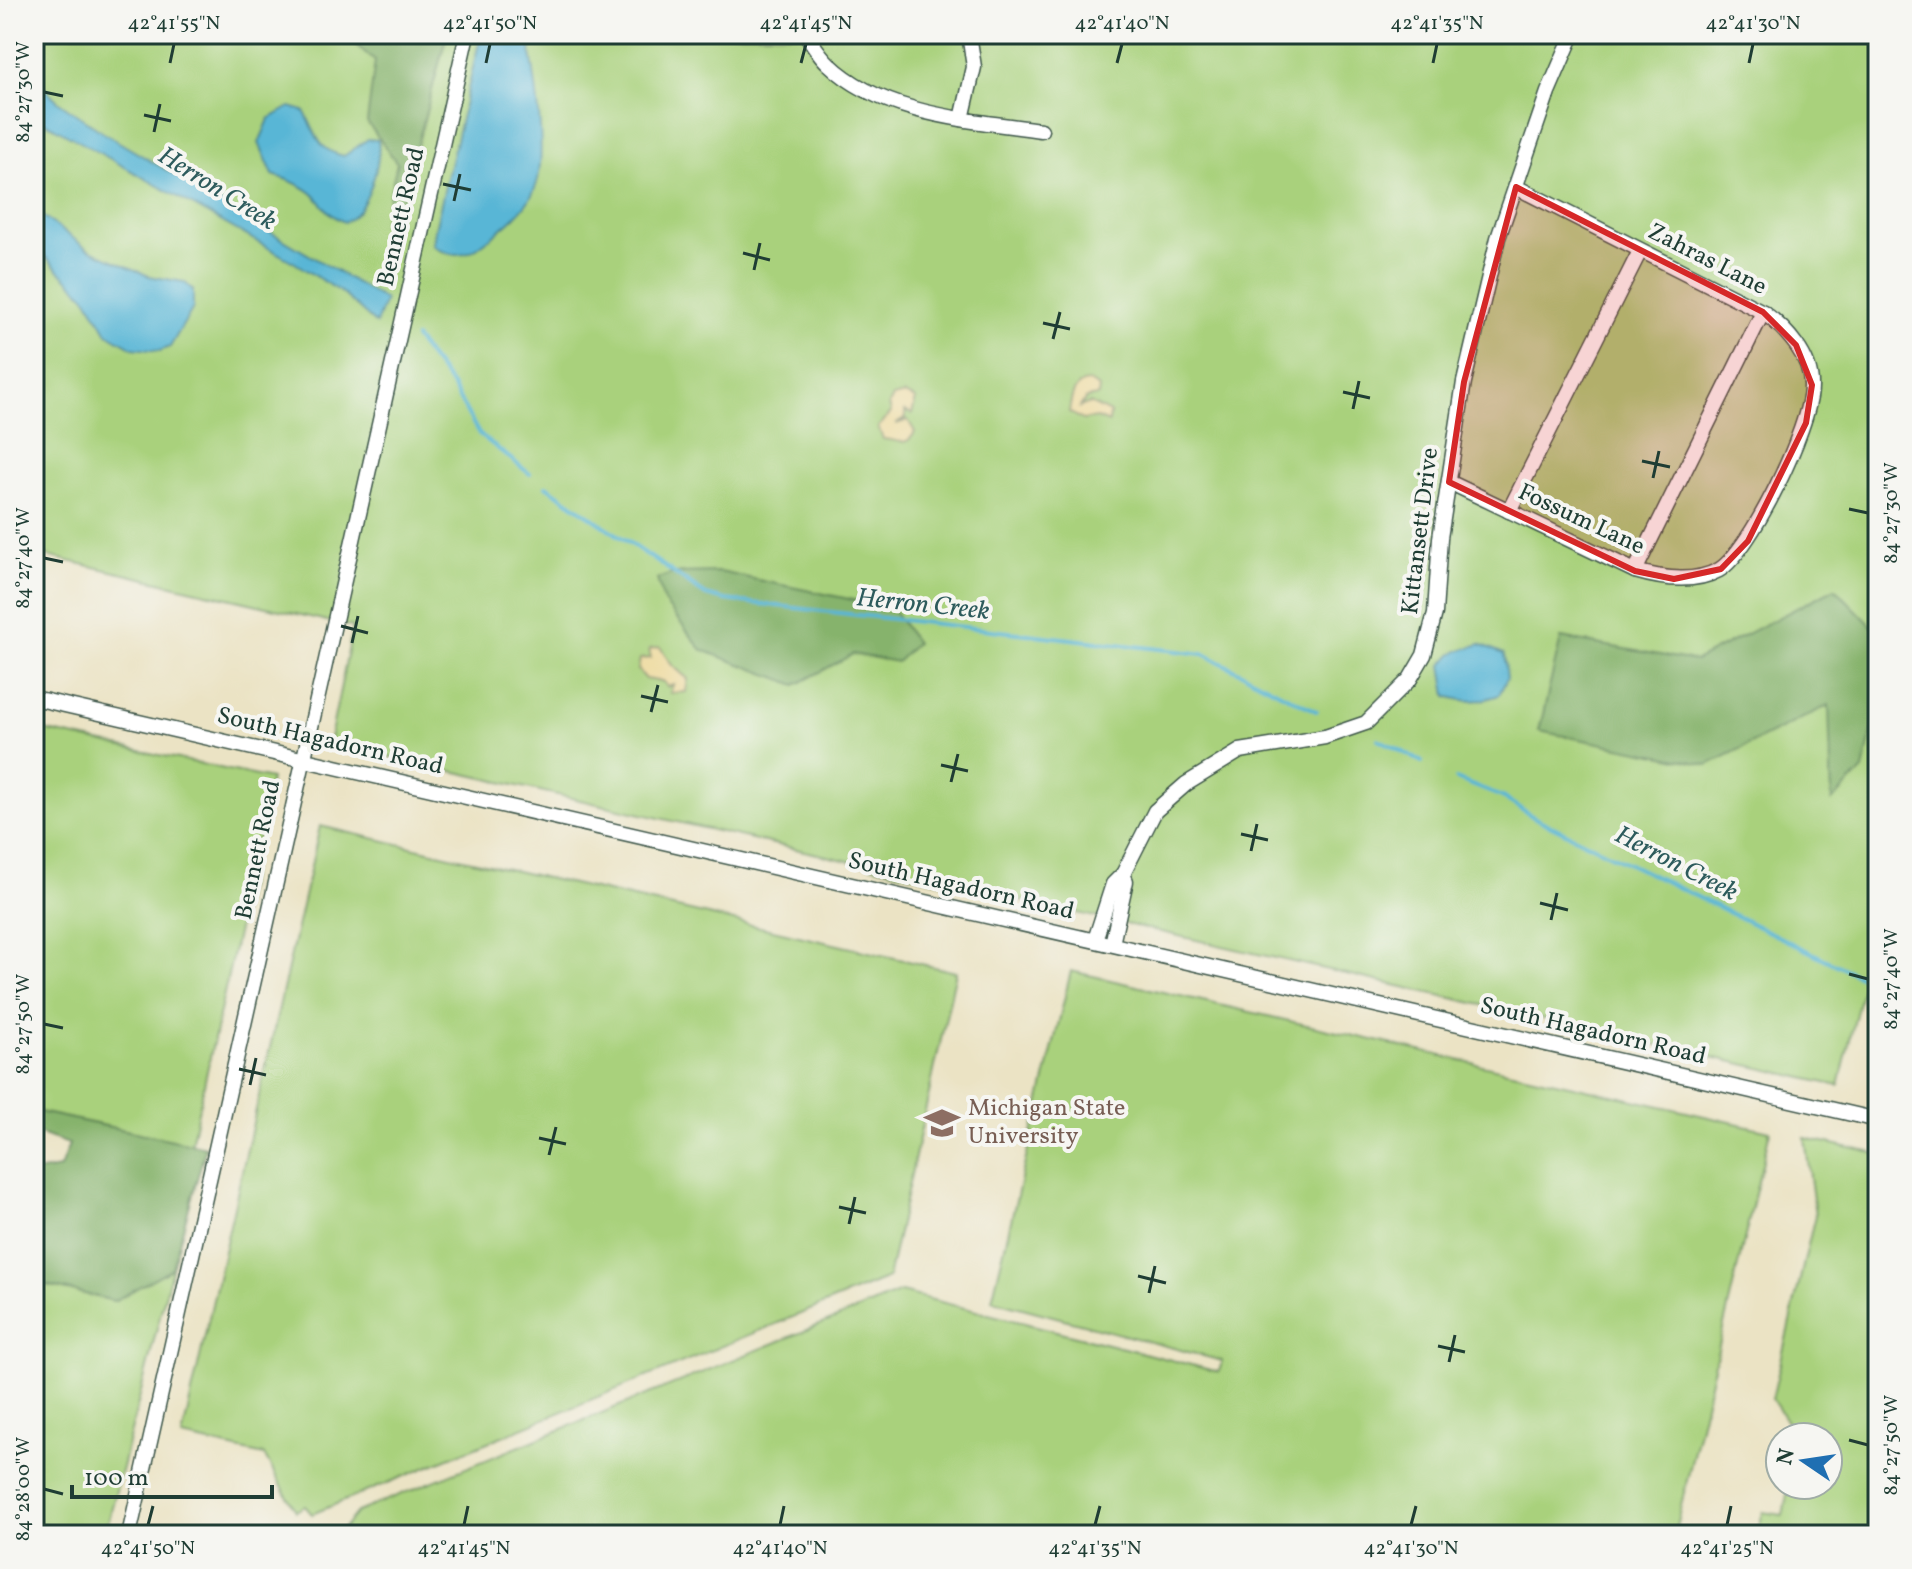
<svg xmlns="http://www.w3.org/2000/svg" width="1912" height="1569" font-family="Vollkorn,serif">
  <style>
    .green { fill: #a9d17c; stroke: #648758; stroke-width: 2 }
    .forest { fill: #86b36c; stroke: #527850; stroke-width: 2 }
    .sand { fill: #eeda9e; stroke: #868c69; stroke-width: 2 }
    .water { fill: #58b6d6; stroke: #3c7a85; stroke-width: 2 }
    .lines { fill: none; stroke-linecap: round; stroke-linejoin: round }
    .stream { stroke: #58b6d6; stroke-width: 4 }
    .minor-casing { stroke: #3e564a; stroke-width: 17 }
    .minor { stroke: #fff; stroke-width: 14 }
    .marked { fill: #d62828; fill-opacity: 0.2; stroke: #d62828; stroke-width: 6; stroke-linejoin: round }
    .ticks { fill: none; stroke: #1f3d34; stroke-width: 3 }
    .labels { text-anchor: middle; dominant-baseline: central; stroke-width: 8; stroke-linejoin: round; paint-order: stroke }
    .street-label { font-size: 24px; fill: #1f3d34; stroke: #f6f6f2 }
    .education-label { font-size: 24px; fill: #785e54; stroke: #f6f6f2; text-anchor: start }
    .water-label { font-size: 26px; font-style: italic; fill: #2d5b5c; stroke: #f6f6f2 }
    .neatline { fill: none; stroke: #1f3d34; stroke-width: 3 }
    .ticks-label { font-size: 20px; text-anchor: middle; fill: #1f3d34 }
  </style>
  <rect width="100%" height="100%" fill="#f6f6f2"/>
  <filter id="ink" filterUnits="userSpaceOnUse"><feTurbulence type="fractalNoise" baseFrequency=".0125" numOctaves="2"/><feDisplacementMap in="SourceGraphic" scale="16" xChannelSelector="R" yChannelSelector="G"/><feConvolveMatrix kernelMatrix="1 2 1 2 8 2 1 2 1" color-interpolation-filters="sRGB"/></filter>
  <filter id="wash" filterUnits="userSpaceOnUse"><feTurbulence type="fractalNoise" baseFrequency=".006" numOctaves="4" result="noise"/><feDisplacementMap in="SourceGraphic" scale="32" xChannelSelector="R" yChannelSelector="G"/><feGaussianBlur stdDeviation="1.8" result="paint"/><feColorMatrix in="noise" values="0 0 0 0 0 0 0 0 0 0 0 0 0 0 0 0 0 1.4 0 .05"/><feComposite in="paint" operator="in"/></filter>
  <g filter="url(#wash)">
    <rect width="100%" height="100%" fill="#ebe3c4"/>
    <!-- green -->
    <g class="green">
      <polygon points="34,34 1878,34 1878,921 1839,1086 329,743 353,627 34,553"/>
      <polygon points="34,728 271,779 191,1144 34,1111"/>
      <polygon points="320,826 956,972 888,1278 312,1514 305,1506 296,1511 264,1455 182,1437"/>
      <polygon points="1071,971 1770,1131 1674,1535 338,1535 357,1512 901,1292 1219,1372 1222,1361 992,1300"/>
      <polygon points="1805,1138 1878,1154 1878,1535 1757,1535 1763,1512 1783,1515 1789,1485 1828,1485 1828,1437 1797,1437 1772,1399 1815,1215"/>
      <polygon points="172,1268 105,1535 34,1522 34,1282 114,1301"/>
    </g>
    <!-- forest -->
    <g class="forest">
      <polygon points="343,34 447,34 395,228 383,224 397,163 367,122 375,61"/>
      <polygon points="720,572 892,608 916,643 897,662 853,654 796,685 702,650 664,602 657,579 674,573"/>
      <polygon points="1835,588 1878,632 1878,706 1863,770 1832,801 1829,705 1708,765 1539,731 1561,638 1695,661"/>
      <polygon points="34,1111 206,1147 172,1268 114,1301 34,1282 34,1172 60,1168 69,1144 34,1132"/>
    </g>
    <!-- sand -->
    <g class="sand">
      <path d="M1089,382l10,6 -1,8 -12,2 -6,9 10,-4 20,10 -1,10 -12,-5 -14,2 -14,-8c2,-13 4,-30 20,-30z"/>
      <path d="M904,394l12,5 -4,15 -7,-3 1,7 -10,6 12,-4 7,12c-9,17 -18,7 -32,7l-5,-12 13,-14 -2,-9 4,-7z"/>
      <polygon points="660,647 671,664 688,679 686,692 670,693 673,685 667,687 664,682 646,679 638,670 640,659 651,658 649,649"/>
    </g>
    <!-- water -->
    <g class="water">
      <path d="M481,34h47c6,36 20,119 8,152 -9,26 -37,45 -58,61 -13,10 -34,9 -45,-2l2,-16z"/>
      <polygon points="34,78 59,102 102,132 385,300 376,324 342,293 295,263 34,116"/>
      <path d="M290,107l14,4c13,22 12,39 40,45l24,-17 10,1c4,22 -11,74 -34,82 -16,-7 -18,-15 -29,-26 -10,-10 -29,-17 -42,-21l-14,-32 10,-24z"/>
      <polygon points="34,210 88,249 149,276 184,282 193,290 193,308 170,347 160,351 133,348 107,333 86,297 34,246"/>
      <path d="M1480,644l24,10 3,24 -8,17c-20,7 -32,8 -52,1l-5,-31 11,-12z"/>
    </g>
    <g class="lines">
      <!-- stream -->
      <g class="stream">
        <polyline points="415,338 452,386 479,434 530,474"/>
        <polyline points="546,486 706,595 725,600 1204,654 1316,711"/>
        <polyline points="1378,739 1422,762"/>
        <polyline points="1456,779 1502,797 1535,818 1878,985"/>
      </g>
    </g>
  </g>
  <g filter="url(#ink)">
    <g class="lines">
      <!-- minor casing -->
      <g class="minor-casing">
        <g id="minor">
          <path d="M806,34c7,10 14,22 23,30 54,52 142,56 212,66"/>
          <polyline points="962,119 974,67 969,34"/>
          <path d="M1449,482l186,89c27,8 58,13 84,-1 32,-19 92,-145 92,-183 1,-30 -25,-58 -48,-75l-247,-125"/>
          <polyline points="1509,511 1640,251"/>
          <polyline points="1635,571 1763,312"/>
          <polyline points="34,698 1878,1120"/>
          <polyline points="1095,940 1113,884 1123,874 1155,811 1186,784 1240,751 1325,737 1366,723 1410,679 1424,655 1435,613 1440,538 1464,382 1498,238 1548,92 1573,34"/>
          <polyline points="1112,944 1126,881 1123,874"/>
          <polyline points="129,1535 467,34"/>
        </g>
      </g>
      <!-- minor -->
      <use href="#minor" class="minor"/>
    </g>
  </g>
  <!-- marked area -->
  <path class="marked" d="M1516,187l247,125 33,33 16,40 -6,38 -58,118 -27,28 -47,10 -39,-8 -186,-89 15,-100z"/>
  <!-- ticks -->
  <path class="ticks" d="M170,63l4,-19M486,63l4,-19M801,63l5,-19M1117,63l5,-19M1433,63l4,-19M1749,63l4,-19M44,92l19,4M144,115l27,6M154,132l6,-28M443,184l28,6M454,201l6,-27M743,253l27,7M754,270l6,-27M1043,323l27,6M1053,339l7,-27M1343,392l27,6M1353,409l6,-28M1642,461l28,6M1653,478l6,-27M1849,509l19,4M44,558l19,4M341,626l27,7M352,643l6,-27M641,696l27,6M651,712l7,-27M941,765l27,6M951,782l7,-28M1241,834l27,6M1251,851l6,-27M1540,903l28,7M1551,920l6,-27M1849,974l19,5M44,1024l19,4M239,1069l27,6M250,1085l6,-27M539,1138l27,6M549,1155l7,-28M839,1207l27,6M849,1224l6,-27M1138,1276l28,7M1149,1293l6,-27M1438,1346l27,6M1449,1362l6,-27M1849,1440l19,5M44,1489l19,5M148,1525l5,-19M464,1525l4,-19M780,1525l4,-19M1095,1525l5,-19M1411,1525l5,-19M1727,1525l4,-19"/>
  <!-- icons -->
  <defs>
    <g id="university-bare" transform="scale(2.76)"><path d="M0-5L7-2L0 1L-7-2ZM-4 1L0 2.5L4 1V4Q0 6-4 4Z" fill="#8d6e63" stroke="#f6f6f2" stroke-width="2.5" paint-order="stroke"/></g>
  </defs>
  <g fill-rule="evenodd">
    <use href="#university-bare" x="942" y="1123"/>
  </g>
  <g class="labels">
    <!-- street labels -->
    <g class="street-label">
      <text transform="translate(402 217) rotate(-77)">Bennett Road</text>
      <text transform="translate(1707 260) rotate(27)">Zahras Lane</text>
      <text transform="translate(1581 520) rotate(25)">Fossum Lane</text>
      <text transform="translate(1421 531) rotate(-83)">Kittansett Drive</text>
      <text transform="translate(330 742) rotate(13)">South Hagadorn Road</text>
      <text transform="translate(259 850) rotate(-78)">Bennett Road</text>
      <text transform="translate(961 887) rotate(13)">South Hagadorn Road</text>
      <text transform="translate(1593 1032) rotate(13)">South Hagadorn Road</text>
    </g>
    <!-- education labels -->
    <g class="education-label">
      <text x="968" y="1109">Michigan State<tspan x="968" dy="28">University</tspan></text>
    </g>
    <!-- water labels -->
    <g class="water-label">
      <text transform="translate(217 189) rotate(32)">Herron Creek</text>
      <text transform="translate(923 605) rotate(6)">Herron Creek</text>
      <text transform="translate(1676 864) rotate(27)">Herron Creek</text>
    </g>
  </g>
  <!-- margin -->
  <rect width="1912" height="1569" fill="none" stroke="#f6f6f2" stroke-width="88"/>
  <!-- north arrow -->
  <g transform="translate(1804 1461) rotate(283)"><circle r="38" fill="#f6f6f2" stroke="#a0aca6" stroke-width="2"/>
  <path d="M0-6L14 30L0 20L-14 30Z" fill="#1f6fb2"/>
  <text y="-12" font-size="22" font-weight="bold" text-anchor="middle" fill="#1f3d34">N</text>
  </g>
  <!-- scale -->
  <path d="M72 1485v12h200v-12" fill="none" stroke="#1f3d34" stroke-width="4"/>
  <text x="84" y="1485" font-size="24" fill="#1f3d34" stroke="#f6f6f2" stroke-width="6" paint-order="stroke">100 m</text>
  <rect x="44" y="44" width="1824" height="1481" class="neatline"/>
  <g class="ticks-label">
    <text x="174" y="29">42°41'55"N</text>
    <text x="490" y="29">42°41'50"N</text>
    <text x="806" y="29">42°41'45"N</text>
    <text x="1122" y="29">42°41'40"N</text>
    <text x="1437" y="29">42°41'35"N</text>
    <text x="1753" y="29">42°41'30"N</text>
    <text transform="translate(22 92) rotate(-90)" y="7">84°27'30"W</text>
    <text transform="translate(1890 513) rotate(-90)" y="7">84°27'30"W</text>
    <text transform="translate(22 558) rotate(-90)" y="7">84°27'40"W</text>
    <text transform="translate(1890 979) rotate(-90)" y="7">84°27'40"W</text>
    <text transform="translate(22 1024) rotate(-90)" y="7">84°27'50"W</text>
    <text transform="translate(1890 1445) rotate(-90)" y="7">84°27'50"W</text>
    <text transform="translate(22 1489) rotate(-90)" y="7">84°28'00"W</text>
    <text x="148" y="1554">42°41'50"N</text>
    <text x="464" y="1554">42°41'45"N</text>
    <text x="780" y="1554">42°41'40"N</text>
    <text x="1095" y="1554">42°41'35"N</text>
    <text x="1411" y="1554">42°41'30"N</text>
    <text x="1727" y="1554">42°41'25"N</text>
  </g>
</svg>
